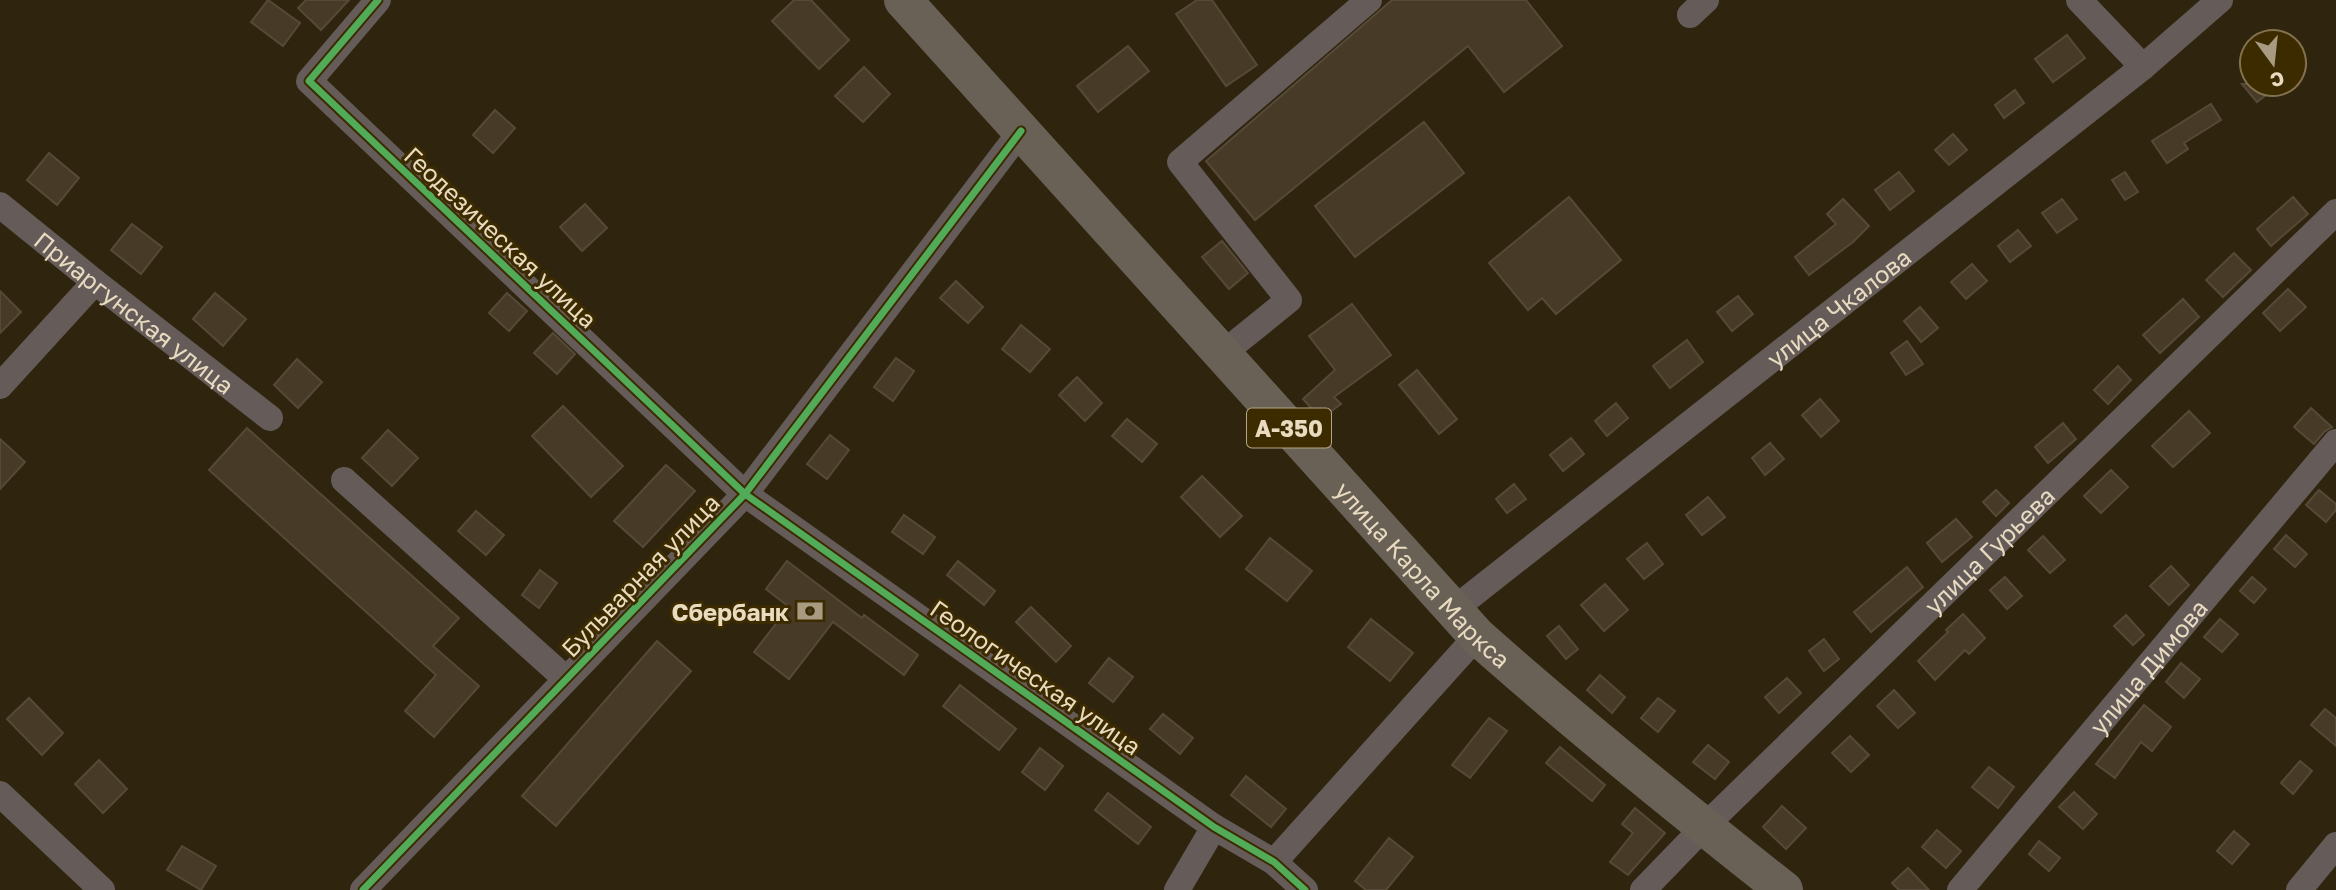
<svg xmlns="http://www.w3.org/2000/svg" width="2336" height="890" font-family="'Golos Text',sans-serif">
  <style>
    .building { fill: #473a27; stroke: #564937; stroke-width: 2 }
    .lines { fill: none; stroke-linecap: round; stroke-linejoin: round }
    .minor { stroke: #655b59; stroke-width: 26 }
    .highway { stroke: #696056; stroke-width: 38 }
    .cycleway-casing { stroke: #3d2b00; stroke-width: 11 }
    .cycleway { stroke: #51ab58; stroke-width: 7 }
    .labels { text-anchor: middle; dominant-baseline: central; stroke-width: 6; stroke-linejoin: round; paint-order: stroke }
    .shield { fill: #3d2b00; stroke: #b5a686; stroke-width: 2 }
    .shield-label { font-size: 23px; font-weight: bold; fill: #e9dbc0 }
    .street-label { font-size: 24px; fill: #e9dbc0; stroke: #3d2b00 }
    .poi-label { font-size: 24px; font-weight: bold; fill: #e9dbc0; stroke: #3d2b00; text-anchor: end }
  </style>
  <rect width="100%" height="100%" fill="#2f250e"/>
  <!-- building -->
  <g class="building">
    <polygon points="268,0 300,23 283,46 251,22"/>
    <polygon points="306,0 349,0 321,30 298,8"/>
    <polygon points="794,0 811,0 849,40 819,69 772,21"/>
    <polygon points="1197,0 1212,0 1257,65 1226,86 1176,14"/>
    <polygon points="1392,0 1526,0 1562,46 1504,92 1468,46 1255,220 1206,161"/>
    <polygon points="2067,35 2085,58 2053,82 2035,59"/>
    <polygon points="1128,46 1149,71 1098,112 1077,86"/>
    <polygon points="864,67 890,94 863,122 835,96"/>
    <polygon points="2242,84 2280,84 2257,102"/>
    <polygon points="2015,90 2024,103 2004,118 1995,105"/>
    <polygon points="2211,104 2221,120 2184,143 2188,149 2167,163 2152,141"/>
    <polygon points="495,110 515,128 493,153 473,135"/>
    <polygon points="1424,122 1464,173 1355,257 1315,206"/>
    <polygon points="1953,134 1967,150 1949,165 1935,150"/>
    <polygon points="49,153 79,178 57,205 27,180"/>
    <polygon points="1899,172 1914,191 1890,210 1875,190"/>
    <polygon points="2125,172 2138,192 2125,200 2112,180"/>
    <polygon points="1569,197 1621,260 1556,314 1542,298 1528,310 1489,263"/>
    <polygon points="2293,197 2308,214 2271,246 2257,229"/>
    <polygon points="1843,199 1869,226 1853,242 1809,275 1795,257 1836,224 1827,214"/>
    <polygon points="2062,199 2077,219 2057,233 2042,213"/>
    <polygon points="585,204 607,228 582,251 560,227"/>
    <polygon points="132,224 162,247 141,274 111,250"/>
    <polygon points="2018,230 2031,246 2010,262 1998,246"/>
    <polygon points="1222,241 1248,273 1229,289 1202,257"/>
    <polygon points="2234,253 2251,270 2223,297 2206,280"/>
    <polygon points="1972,264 1987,281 1966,299 1951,282"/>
    <polygon points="956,281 983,307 968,323 940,298"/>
    <polygon points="2288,289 2306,307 2280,331 2263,313"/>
    <polygon points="0,291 21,312 0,333"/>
    <polygon points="215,293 246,319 223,346 193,319"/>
    <polygon points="507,293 527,311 509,331 489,313"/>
    <polygon points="1738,296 1753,314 1732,331 1717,312"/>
    <polygon points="2183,299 2199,317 2160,353 2143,335"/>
    <polygon points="1352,304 1391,355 1334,397 1341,404 1321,419 1303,399 1335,370 1309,336"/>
    <polygon points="1920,307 1938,328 1921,342 1904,321"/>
    <polygon points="1021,325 1050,349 1030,372 1002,349"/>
    <polygon points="553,333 575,354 557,374 534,353"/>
    <polygon points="1687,340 1703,362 1670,388 1653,366"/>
    <polygon points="1907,341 1923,364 1906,375 1891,353"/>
    <polygon points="896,358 914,371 893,401 874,387"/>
    <polygon points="297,359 322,382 298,408 274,385"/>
    <polygon points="2118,366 2131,380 2108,404 2094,390"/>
    <polygon points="1417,370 1457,419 1439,434 1399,385"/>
    <polygon points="1077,377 1102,403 1085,421 1059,395"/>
    <polygon points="1820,399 1839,421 1821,437 1802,415"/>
    <polygon points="1616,403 1628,418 1607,436 1595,421"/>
    <polygon points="563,406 623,466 591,497 532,436"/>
    <polygon points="2311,408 2332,427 2324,432 2314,444 2294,427"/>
    <polygon points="2189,411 2210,433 2173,467 2152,446"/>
    <polygon points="1127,419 1157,444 1142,462 1112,436"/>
    <polygon points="2063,423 2076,439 2048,463 2035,447"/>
    <polygon points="247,428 459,618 433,646 479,686 434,737 405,711 436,675 209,470"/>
    <polygon points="388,430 418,458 392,486 362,458"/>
    <polygon points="830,435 849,450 827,479 807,464"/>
    <polygon points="1571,438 1584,454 1563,471 1550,455"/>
    <polygon points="0,439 25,462 0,489"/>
    <polygon points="1770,443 1784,459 1765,475 1752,458"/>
    <polygon points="666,465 695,491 643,547 614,521"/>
    <polygon points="2111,470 2128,487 2101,513 2084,496"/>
    <polygon points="1202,476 1242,516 1220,537 1181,497"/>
    <polygon points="1514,484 1526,499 1507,513 1496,499"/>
    <polygon points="1996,490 2009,503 1996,516 1983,502"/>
    <polygon points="2319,490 2336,504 2336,510 2326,522 2306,505"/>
    <polygon points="1708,497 1725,517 1702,535 1686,515"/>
    <polygon points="476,511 504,535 486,555 458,531"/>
    <polygon points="904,515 935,537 923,554 892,532"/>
    <polygon points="1956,519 1972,537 1942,562 1927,543"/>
    <polygon points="2286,535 2307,554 2295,567 2274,549"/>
    <polygon points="2043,536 2065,560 2050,573 2028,550"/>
    <polygon points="1270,538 1312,571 1287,601 1246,569"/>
    <polygon points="1647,543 1663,564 1644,579 1627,559"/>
    <polygon points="787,561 862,618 864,615 918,655 904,675 833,622 789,679 754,652 789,607 766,589"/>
    <polygon points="958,561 995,591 984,605 947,575"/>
    <polygon points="2171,566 2189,585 2169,605 2150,586"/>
    <polygon points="1907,567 1923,587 1871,632 1854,612"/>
    <polygon points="540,570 557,583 539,608 522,595"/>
    <polygon points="2005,577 2022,596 2007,609 1990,590"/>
    <polygon points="2252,577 2266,589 2254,603 2240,591"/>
    <polygon points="1605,584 1628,610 1604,631 1581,605"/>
    <polygon points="1031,607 1071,646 1056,662 1016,622"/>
    <polygon points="1963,614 1985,638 1969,654 1965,650 1935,680 1918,661 1948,632 1946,630"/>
    <polygon points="2126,615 2144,635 2133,645 2114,626"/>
    <polygon points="1371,619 1413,653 1390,681 1348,647"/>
    <polygon points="2220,619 2238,634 2222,652 2204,637"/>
    <polygon points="1559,626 1578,649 1566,659 1547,636"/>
    <polygon points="1824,639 1839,659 1824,671 1809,651"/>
    <polygon points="657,641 691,671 556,826 522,796"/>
    <polygon points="1109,658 1133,677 1113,702 1089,683"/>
    <polygon points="2181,663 2200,679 2184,698 2166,682"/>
    <polygon points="1600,675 1625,697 1612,713 1587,690"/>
    <polygon points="1787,678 1801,693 1779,713 1765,697"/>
    <polygon points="960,685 1016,729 999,750 943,706"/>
    <polygon points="1894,690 1915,713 1898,728 1877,706"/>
    <polygon points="29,698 63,733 42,755 7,719"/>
    <polygon points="1658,698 1675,711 1658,732 1641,718"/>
    <polygon points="2144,705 2171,727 2152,751 2141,742 2115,778 2096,764"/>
    <polygon points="2325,709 2336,718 2336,746 2311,725"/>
    <polygon points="1163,714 1193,738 1180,754 1150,729"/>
    <polygon points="1489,718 1507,731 1470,778 1452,765"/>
    <polygon points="1850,736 1869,755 1851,772 1832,753"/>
    <polygon points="1708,745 1729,762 1715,779 1693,762"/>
    <polygon points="1560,747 1605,785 1592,801 1546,763"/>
    <polygon points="1040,748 1063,766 1045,790 1022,772"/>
    <polygon points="99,760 127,789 103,813 75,784"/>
    <polygon points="2300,761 2312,771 2293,794 2281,783"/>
    <polygon points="1989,767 2014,787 1998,808 1972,787"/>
    <polygon points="1246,776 1286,809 1271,827 1231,795"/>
    <polygon points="2074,792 2097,814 2083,829 2059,807"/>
    <polygon points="1108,793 1151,827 1138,844 1095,810"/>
    <polygon points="1782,806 1806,828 1786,849 1763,827"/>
    <polygon points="1635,808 1665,833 1628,875 1610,862 1633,833 1622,824"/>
    <polygon points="1937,830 1961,851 1946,868 1922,847"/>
    <polygon points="2234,831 2249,844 2232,864 2217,851"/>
    <polygon points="1389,838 1413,857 1386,890 1366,890 1355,881"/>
    <polygon points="2039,841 2060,858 2049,871 2029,854"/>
    <polygon points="182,846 216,866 201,890 167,870"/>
    <polygon points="1908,868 1929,890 1899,890 1892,883"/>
  </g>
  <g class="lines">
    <!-- minor -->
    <g class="minor">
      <polyline points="378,0 309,81 745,494 1214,827 1274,862 1305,890"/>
      <polyline points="2079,0 2143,67"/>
      <polyline points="1690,15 1706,0"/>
      <path id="s1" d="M0,205l95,77 175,136"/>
      <polyline points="1222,354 1289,300 1180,162 1369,0"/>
      <polyline points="0,386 95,282"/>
      <polyline points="344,480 566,679"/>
      <path id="s2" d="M1453,610l690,-543 77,-67"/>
      <polyline points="0,794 102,890"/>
      <polyline points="1274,862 1477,636"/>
      <polyline points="363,890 745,494 1021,131"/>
      <polyline points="1177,890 1214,827"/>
      <path id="s3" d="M1643,890l61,-63 632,-615"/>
      <path id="s4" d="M1960,890l376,-448"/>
      <polyline points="2299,890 2336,845"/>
    </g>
    <!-- highway -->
    <path class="highway" id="s5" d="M903,0l574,636c99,88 203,172 307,254"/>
    <!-- cycleway casing -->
    <g class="cycleway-casing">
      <g id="cycleway">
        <polyline points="378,0 309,81 745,494 1214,827 1274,862 1305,890"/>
        <polyline points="363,890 745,494 1021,131"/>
      </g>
    </g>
    <!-- cycleway -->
    <use href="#cycleway" class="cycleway"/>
  </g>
  <!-- icons -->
  <defs>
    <g id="bank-bare" transform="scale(2.1)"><path d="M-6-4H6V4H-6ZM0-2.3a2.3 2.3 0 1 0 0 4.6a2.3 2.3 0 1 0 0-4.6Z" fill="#a89b82" stroke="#3d2b00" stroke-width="2.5" paint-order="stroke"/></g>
  </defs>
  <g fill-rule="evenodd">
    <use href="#bank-bare" x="810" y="611"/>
  </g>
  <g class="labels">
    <!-- shield labels -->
    <rect class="shield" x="1247" y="408.5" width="84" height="39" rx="5"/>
    <g class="shield-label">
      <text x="1289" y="428">А-350</text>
    </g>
    <!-- street labels -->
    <g class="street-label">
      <text transform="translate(501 237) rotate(43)">Геодезическая улица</text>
      <text stroke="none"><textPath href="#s2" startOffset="490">улица Чкалова</textPath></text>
      <text stroke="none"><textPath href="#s1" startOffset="172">Приаргунская улица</textPath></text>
      <text stroke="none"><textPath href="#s3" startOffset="485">улица Гурьева</textPath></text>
      <text stroke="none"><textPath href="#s5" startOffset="775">улица Карла Маркса</textPath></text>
      <text transform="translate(640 575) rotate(-46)">Бульварная улица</text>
      <text stroke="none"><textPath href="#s4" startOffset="292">улица Димова</textPath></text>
      <text transform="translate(1036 677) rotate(35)">Геологическая улица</text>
    </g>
    <!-- poi labels -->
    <g class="poi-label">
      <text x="789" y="611">Сбербанк</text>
    </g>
  </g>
  <!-- north arrow -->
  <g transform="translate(2273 63) rotate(165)"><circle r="33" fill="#3d2b00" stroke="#82714d" stroke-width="2"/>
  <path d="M0-5L12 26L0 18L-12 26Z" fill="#a89b82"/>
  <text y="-10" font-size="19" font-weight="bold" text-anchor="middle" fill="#e9dbc0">С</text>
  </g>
</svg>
